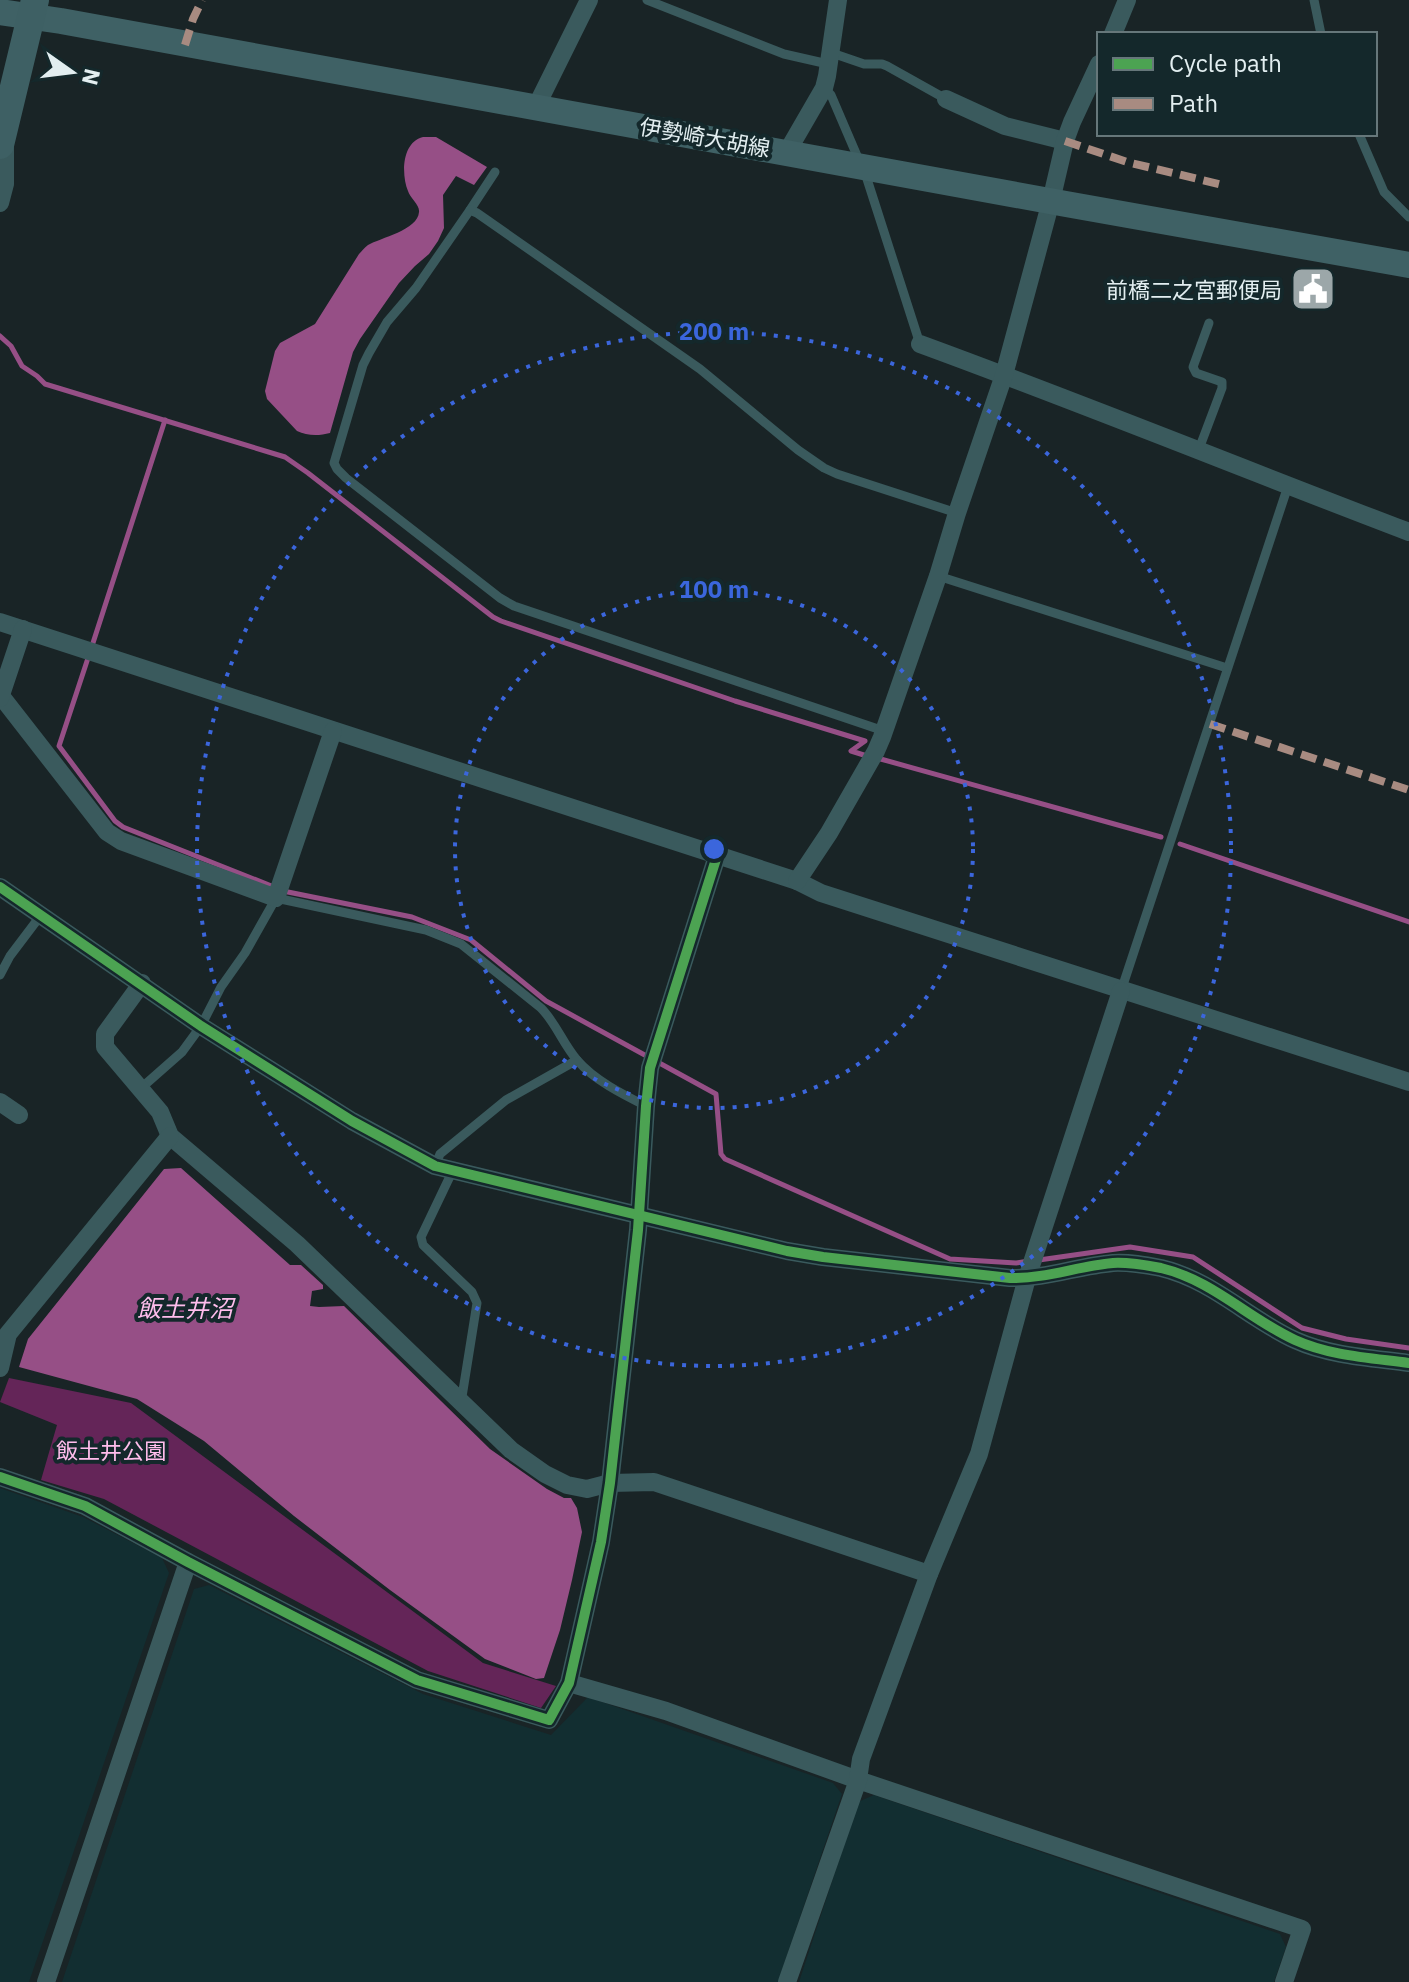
<svg xmlns="http://www.w3.org/2000/svg" width="1409" height="1982" font-family="'IBM Plex Sans','Noto Sans JP',sans-serif">
  <style>
    .built { fill: #122e31 }
    .green { fill: #642558 }
    .water { fill: #964f86 }
    .lines { fill: none; stroke-linecap: round; stroke-linejoin: round }
    .stream { stroke: #964f86; stroke-width: 5 }
    .service { stroke: #3a5a5d; stroke-width: 9 }
    .minor { stroke: #3a5a5d; stroke-width: 18 }
    .primary { stroke: #3f6165; stroke-width: 26 }
    .trunk { stroke: #3e6064; stroke-width: 28 }
    .quiet { stroke: #a88b81; stroke-width: 8; stroke-dasharray: 16 8; stroke-linecap: butt }
    .cycleway-casing { stroke: #14282b; stroke-width: 15 }
    .cycleway { stroke: #4ca352; stroke-width: 10 }
    .ring { fill: none; stroke: #3b66dc; stroke-width: 4; stroke-dasharray: 4 8 }
    .labels { text-anchor: middle; dominant-baseline: central; stroke-width: 8; stroke-linejoin: round; paint-order: stroke }
    .street-label { font-size: 22px; fill: #e2eef0; stroke: #14282b }
    .poi-label { font-size: 22px; fill: #e2eef0; stroke: #14282b; text-anchor: end }
    .park-label { font-size: 22px; fill: #ffbdec; stroke: #14282b }
    .water-label { font-size: 24px; font-style: italic; fill: #febdec; stroke: #14282b }
    .centre { fill: #3b66dc; stroke: #14282b; stroke-width: 4 }
    .ring-label { font-size: 24px; text-anchor: middle; font-weight: bold; fill: #3b66dc; stroke: #14282b; stroke-width: 8; stroke-linejoin: round; paint-order: stroke }
  </style>
  <rect width="100%" height="100%" fill="#192426"/>
  <!-- built -->
  <g class="built">
    <polygon points="0,1488 83,1517 162,1558 169,1573 29,1982 0,1982"/>
    <polygon points="209,1585 423,1694 551,1735 588,1697 833,1783 842,1794 778,1982 62,1982 194,1589"/>
    <polygon points="874,1795 1280,1934 1286,1947 1274,1982 799,1982 858,1802"/>
  </g>
  <!-- green -->
  <polygon class="green" points="9,1378 131,1403 483,1663 556,1686 541,1708 428,1671 104,1499 41,1480 57,1425 0,1402"/>
  <!-- water -->
  <g class="water">
    <path d="M423,137h13l51,30 -13,18 -18,-9 -13,19 1,33 -6,13 -9,13 -14,12 -16,17 -39,56 -7,13 -23,81c-11,3 -23,3 -33,-2l-30,-32 -2,-8 10,-40 5,-8 35,-19 44,-70c3,-3 5,-6 9,-9 12,-7 50,-15 51,-33 1,-7 -9,-14 -11,-21 -7,-17 -6,-49 15,-54z"/>
    <polygon points="181,1168 290,1265 301,1265 323,1285 323,1289 312,1291 310,1306 319,1307 344,1306 490,1449 547,1489 564,1498 571,1498 577,1508 582,1532 572,1580 560,1630 544,1678 536,1679 485,1659 390,1590 294,1516 204,1441 137,1399 19,1367 28,1339 164,1169"/>
  </g>
  <g class="lines">
    <!-- stream -->
    <g class="stream">
      <polyline points="0,336 11,346 22,366 37,376 45,384 285,457 308,473 493,617 501,621 735,701 865,741 851,751 867,756"/>
      <polyline points="92,646 165,420"/>
      <polyline points="89,655 59,746 115,821 123,827 274,887"/>
      <polyline points="877,758 1161,837"/>
      <polyline points="1180,844 1409,922"/>
      <polyline points="283,891 412,917 471,940 546,1001 716,1094 721,1154 725,1159 950,1259 1016,1263 1029,1261"/>
      <polyline points="1039,1260 1130,1247 1193,1257 1302,1328 1346,1339 1409,1348"/>
    </g>
    <!-- service -->
    <g class="service">
      <polyline points="647,0 784,54 828,64"/>
      <polyline points="1314,0 1321,34"/>
      <polyline points="829,52 864,64 882,64 887,66 946,99"/>
      <polyline points="824,88 831,95 867,179 920,344"/>
      <polyline points="1359,134 1384,192 1409,217"/>
      <polyline points="470,210 495,172"/>
      <polyline points="1199,449 1222,388 1222,382 1196,373 1193,367 1209,323"/>
      <polyline points="938,576 1227,668"/>
      <polyline points="884,731 514,606 500,598 346,478 337,469 334,463 363,365 369,353 387,322 416,288 470,210 477,213 700,369 798,450 824,468 837,474 957,513"/>
      <polyline points="0,975 10,956 41,915"/>
      <polyline points="1121,991 1288,486"/>
      <path d="M140,1089l42,-37 19,-26 20,-39 24,-34 31,-55 150,32 35,14 80,64c15,15 22,36 36,52 17,20 45,34 69,46"/>
      <polyline points="435,1166 440,1154 506,1100 577,1060"/>
      <polyline points="453,1170 421,1237 423,1245 472,1292 477,1303 461,1403"/>
    </g>
    <!-- minor -->
    <g class="minor">
      <polyline points="1113,34 1127,0"/>
      <polyline points="946,99 1005,126 1065,141"/>
      <polyline points="536,107 589,0"/>
      <polyline points="787,152 824,88 827,76 838,0"/>
      <polyline points="0,203 5,184 5,133"/>
      <path d="M920,344c164,60 326,126 489,188"/>
      <polyline points="0,622 797,881 821,893 1409,1082"/>
      <polyline points="1,696 107,832 121,841 276,898 333,731"/>
      <polyline points="0,698 23,629"/>
      <polyline points="797,881 829,833 876,751 882,737 938,576 957,513 1004,375 1051,201 1065,141 1072,122 1099,64"/>
      <path d="M0,887l201,139 151,95 83,45 352,85 36,6 187,21c35,1 68,-12 103,-15 16,-1 32,2 48,5 51,12 88,51 134,72 35,16 77,18 114,23"/>
      <polyline points="142,983 105,1034 105,1047 160,1112 170,1136 297,1244 511,1450 545,1474 567,1485 587,1489 610,1483 654,1482 929,1574"/>
      <polyline points="0,1102 19,1115"/>
      <polyline points="0,1368 8,1334 170,1136"/>
      <polyline points="0,1477 85,1506 188,1562 417,1680 549,1720 569,1683 601,1542 610,1483 638,1230 646,1106 650,1068 717,856"/>
      <polyline points="569,1683 666,1711 858,1780 1302,1929 1284,1982"/>
      <polyline points="46,1982 188,1562"/>
      <polyline points="787,1982 858,1780 861,1759 929,1574 979,1454 1027,1278 1121,991"/>
    </g>
    <!-- primary -->
    <polyline class="primary" points="0,12 61,21 1066,204 1409,265"/>
    <!-- trunk -->
    <polyline class="trunk" points="0,145 35,0"/>
    <!-- quiet -->
    <g class="quiet">
      <polyline points="185,45 193,19 202,0"/>
      <polyline points="1065,141 1127,162 1223,185"/>
      <polyline points="1210,724 1409,790"/>
    </g>
    <!-- cycleway casing -->
    <g class="cycleway-casing">
      <g id="cycleway">
        <path d="M0,887l201,139 151,95 83,45 352,85 36,6 187,21c35,1 68,-12 103,-15 16,-1 32,2 48,5 51,12 88,51 134,72 35,16 77,18 114,23"/>
        <polyline points="0,1477 85,1506 188,1562 417,1680 549,1720 569,1683 601,1542 610,1483 638,1230 646,1106 650,1068 717,856"/>
      </g>
    </g>
    <!-- cycleway -->
    <use href="#cycleway" class="cycleway"/>
  </g>
  <!-- distance rings -->
  <g class="ring">
    <circle cx="714" cy="849" r="259"/>
    <circle cx="714" cy="849" r="517"/>
  </g>
  <!-- icons -->
  <defs>
    <g id="civic-square" transform="scale(2.3)"><rect x="-9" y="-9" width="18" height="18" rx="4" fill="#9ca7a9" stroke="#14282b"/><path d="M-.6-6.5H3V-4.5H.6V-3L4-1V1h2V6H-6V1h2V-1L-.6-3ZM-1.2 2.5V6h2.4V2.5Z" fill="#fff"/></g>
  </defs>
  <g fill-rule="evenodd">
    <use href="#civic-square" x="1313" y="289"/>
  </g>
  <g class="labels">
    <!-- street labels -->
    <g class="street-label">
      <text transform="translate(705 137) rotate(10)">伊勢崎大胡線</text>
    </g>
    <!-- poi labels -->
    <g class="poi-label">
      <text x="1282" y="289">前橋二之宮郵便局</text>
    </g>
    <!-- park labels -->
    <g class="park-label">
      <text x="111" y="1450">飯土井公園</text>
    </g>
    <!-- water labels -->
    <g class="water-label">
      <text x="185" y="1308">飯土井沼</text>
    </g>
  </g>
  <circle cx="714" cy="849" r="12" class="centre"/>
  <g class="ring-label">
    <text x="714" y="340">200 m</text>
    <text x="714" y="598">100 m</text>
  </g>
  <!-- legend -->
  <rect x="1097" y="32" width="280" height="104" fill="#14282b" stroke="#66777a" stroke-width="2"/>
  <rect x="1113" y="58" width="40" height="12" fill="#4ca352" stroke="#66777a" stroke-width="2"/>
  <text x="1169" y="72" font-size="24" fill="#e2eef0">Cycle path</text>
  <rect x="1113" y="98" width="40" height="12" fill="#a88b81" stroke="#66777a" stroke-width="2"/>
  <text x="1169" y="112" font-size="24" fill="#e2eef0">Path</text>
  <!-- north arrow -->
  <g transform="translate(72 72) rotate(104)" stroke="#14282b" stroke-width="6" paint-order="stroke">
  <path d="M0-6L14 30L0 20L-14 30Z" fill="#e2eef0"/>
  <text y="-12" font-size="22" font-weight="bold" text-anchor="middle" fill="#e2eef0">N</text>
  </g>
</svg>
